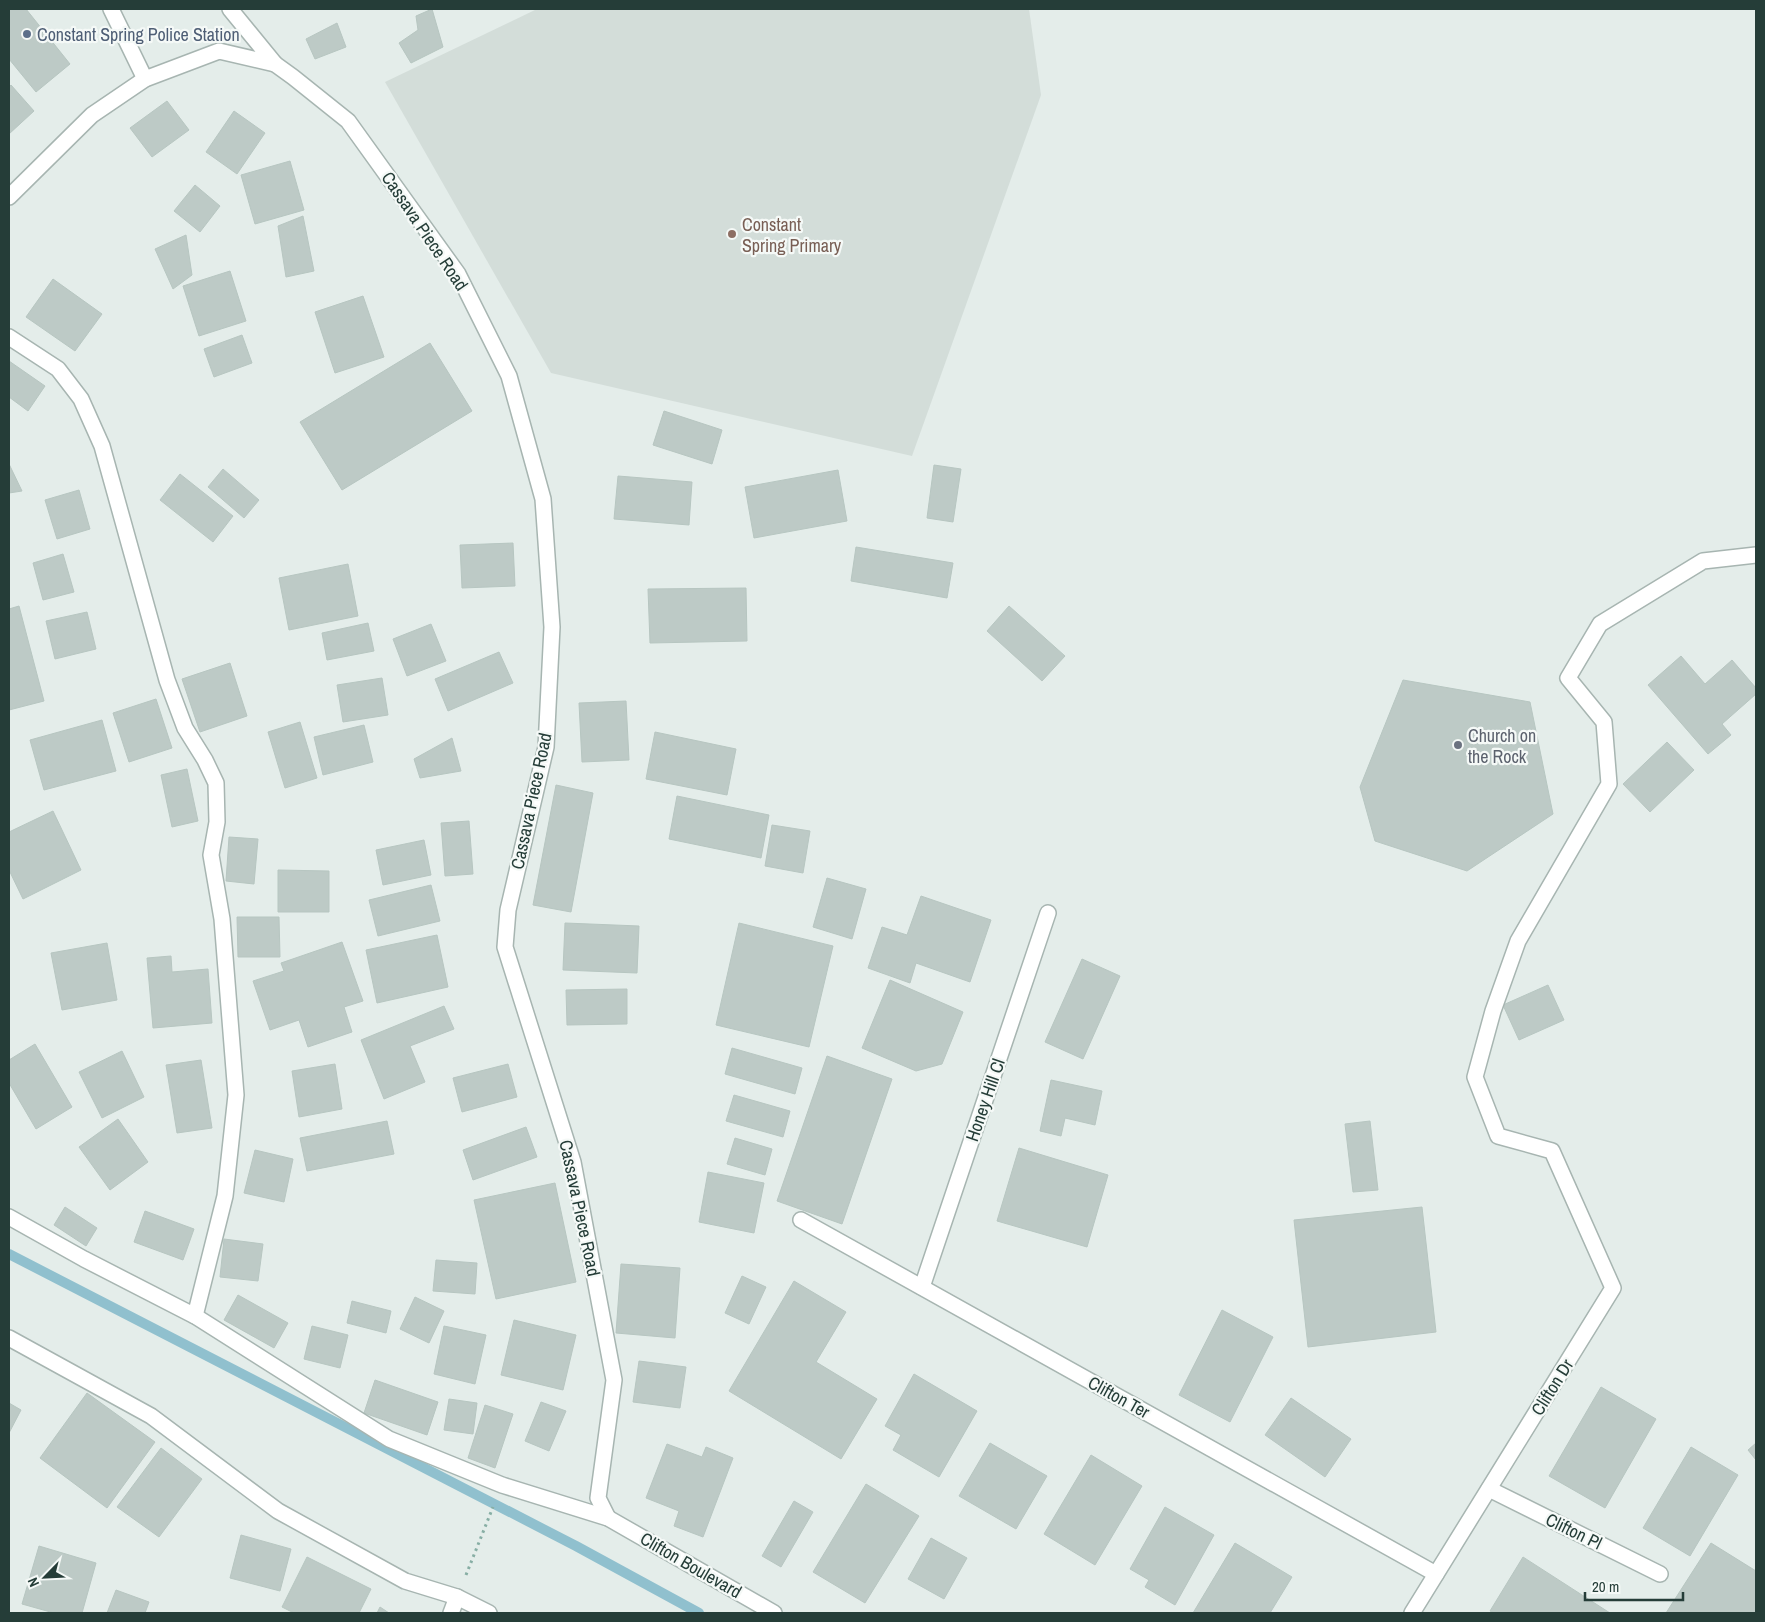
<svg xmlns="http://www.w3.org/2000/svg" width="1765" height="1622" font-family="'Archivo Narrow',sans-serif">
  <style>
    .built { fill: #d3ddd9 }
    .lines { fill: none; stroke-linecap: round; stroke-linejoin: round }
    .stream { stroke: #90c0ce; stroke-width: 10 }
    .building { fill: #bdcac6; stroke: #b7c6c1 }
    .service-casing { stroke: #a7b5b1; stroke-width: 18 }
    .minor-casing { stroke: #a7b5b1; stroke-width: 18 }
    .path { stroke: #87aea4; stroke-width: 3; stroke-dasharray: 2.5 4; stroke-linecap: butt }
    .service { stroke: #fff; stroke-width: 15 }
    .minor { stroke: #fff; stroke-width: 15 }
    .service-dot { fill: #5c6f8a; stroke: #f5f9f7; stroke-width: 2 }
    .education-dot { fill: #8d6e63; stroke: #f5f9f7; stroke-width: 2 }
    .worship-dot { fill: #6b7280; stroke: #f5f9f7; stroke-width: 2 }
    .labels { text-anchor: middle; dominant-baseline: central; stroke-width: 4.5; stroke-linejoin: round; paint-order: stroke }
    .service-label { font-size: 18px; fill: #4e5e75; stroke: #f5f9f7; text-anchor: start }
    .education-label { font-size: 18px; fill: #785e54; stroke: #f5f9f7; text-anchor: start }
    .street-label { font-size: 18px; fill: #253d38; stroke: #f5f9f7 }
    .worship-label { font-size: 18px; fill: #5b616d; stroke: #f5f9f7; text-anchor: start }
  </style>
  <rect width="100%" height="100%" fill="#e4edea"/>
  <!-- built -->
  <polygon class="built" points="537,9 1029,9 1041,95 912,456 551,373 385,82"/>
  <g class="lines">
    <!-- stream -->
    <polyline class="stream" points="9,1254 576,1546 699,1613"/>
  </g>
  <!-- building -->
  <g class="building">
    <polygon points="9,9 26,9 70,64 36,92 9,59"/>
    <polygon points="432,9 443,47 411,63 399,43 418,30 416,16"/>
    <polygon points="337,23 346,47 315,59 306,39"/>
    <polygon points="11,85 34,111 9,134 9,87"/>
    <polygon points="167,101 189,130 152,157 130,128"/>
    <polygon points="234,111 265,133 237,174 206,152"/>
    <polygon points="290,161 304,210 255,224 241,175"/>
    <polygon points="195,185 220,206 200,232 174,211"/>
    <polygon points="303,216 314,271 286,277 278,226"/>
    <polygon points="186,235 192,275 173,289 155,249"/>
    <polygon points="230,271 246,321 199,336 183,286"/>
    <polygon points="53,279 102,314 75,351 26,317"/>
    <polygon points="363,296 384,357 335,373 315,312"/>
    <polygon points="242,335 252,363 214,377 204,349"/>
    <polygon points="430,343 472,411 342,490 300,422"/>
    <polygon points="9,361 45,386 28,411 9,397"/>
    <polygon points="664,411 722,430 712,464 653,445"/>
    <polygon points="9,464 22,491 9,493"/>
    <polygon points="934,465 961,469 953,522 927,518"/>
    <polygon points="223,469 259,500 244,518 208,487"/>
    <polygon points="838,470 847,521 754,538 745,487"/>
    <polygon points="180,474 233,516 213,542 160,500"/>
    <polygon points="618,476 692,482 689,525 614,519"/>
    <polygon points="79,490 90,529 57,539 45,500"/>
    <polygon points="513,543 515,586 462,588 460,545"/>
    <polygon points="856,547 953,563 947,598 851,581"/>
    <polygon points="63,554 74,592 43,600 33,563"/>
    <polygon points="348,564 358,616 289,630 279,578"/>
    <polygon points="746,588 747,641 650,643 648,589"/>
    <polygon points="19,606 44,701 9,710 9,609"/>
    <polygon points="1009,606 1065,656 1042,681 987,631"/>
    <polygon points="87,612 96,649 55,659 46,621"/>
    <polygon points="368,623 374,651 327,660 322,633"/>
    <polygon points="431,624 446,661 407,676 393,639"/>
    <polygon points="499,652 513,683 448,711 435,679"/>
    <polygon points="1681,656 1705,684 1732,660 1756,688 1756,694 1722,724 1731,735 1708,754 1648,685"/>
    <polygon points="230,663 247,716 200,732 182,679"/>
    <polygon points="382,678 388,715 343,722 337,685"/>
    <polygon points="1403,680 1530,702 1553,814 1467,871 1375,841 1360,787"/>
    <polygon points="156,699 172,748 129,762 113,713"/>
    <polygon points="626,701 629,760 582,762 579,703"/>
    <polygon points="102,720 116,771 44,790 30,740"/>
    <polygon points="300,722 317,778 285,788 268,732"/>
    <polygon points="364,725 373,762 323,775 314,737"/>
    <polygon points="655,732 736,749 727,795 646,779"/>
    <polygon points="452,738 461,771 420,778 414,759"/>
    <polygon points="1667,742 1694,770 1650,812 1623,784"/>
    <polygon points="187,769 198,821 172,827 161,775"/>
    <polygon points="556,785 593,793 571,912 533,905"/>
    <polygon points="677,796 769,815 761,858 669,839"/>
    <polygon points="53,811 81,870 23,899 9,870 9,832"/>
    <polygon points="469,821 473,874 445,876 441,823"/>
    <polygon points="772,825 810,831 803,873 765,866"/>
    <polygon points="229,837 258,839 254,884 226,881"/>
    <polygon points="424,840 431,875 383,885 376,850"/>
    <polygon points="278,870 329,871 329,912 278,912"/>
    <polygon points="827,878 866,889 852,939 813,927"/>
    <polygon points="431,885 440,921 378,936 369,900"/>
    <polygon points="921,896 991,920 970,982 916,963 910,983 868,968 882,927 907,935"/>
    <polygon points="237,917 279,917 280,957 238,957"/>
    <polygon points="565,923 639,926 637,973 563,970"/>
    <polygon points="739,923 833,946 809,1047 716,1025"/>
    <polygon points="437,935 448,987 377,1003 366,950"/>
    <polygon points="342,942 363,1001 344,1007 352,1032 308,1047 299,1020 270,1030 253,981 284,971 281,963"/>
    <polygon points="107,943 117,1000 62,1010 51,953"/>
    <polygon points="171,956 172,972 208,969 212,1023 153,1028 147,958"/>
    <polygon points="1082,959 1120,976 1083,1059 1045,1042"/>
    <polygon points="890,980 963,1012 942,1064 916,1071 862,1048"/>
    <polygon points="1548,985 1564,1020 1519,1040 1503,1005"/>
    <polygon points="627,989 627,1024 567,1025 566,990"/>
    <polygon points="444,1006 454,1029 410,1046 425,1082 384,1099 361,1040"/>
    <polygon points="35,1044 72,1107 36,1129 9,1083 9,1060"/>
    <polygon points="732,1048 802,1068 795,1094 725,1074"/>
    <polygon points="122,1051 144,1097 102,1118 79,1072"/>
    <polygon points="827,1056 892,1079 842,1224 777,1201"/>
    <polygon points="201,1060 212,1128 177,1133 166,1065"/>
    <polygon points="335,1064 342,1109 299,1117 292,1071"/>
    <polygon points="508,1064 517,1097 462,1112 453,1078"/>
    <polygon points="1051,1080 1102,1091 1095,1125 1065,1118 1061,1136 1040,1131"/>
    <polygon points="734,1095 790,1111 783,1137 726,1121"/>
    <polygon points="118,1119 148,1162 110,1190 79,1147"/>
    <polygon points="387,1121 394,1154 307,1171 300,1138"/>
    <polygon points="1370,1121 1378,1190 1353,1192 1345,1124"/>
    <polygon points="526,1127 537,1157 473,1180 463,1150"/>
    <polygon points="735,1138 772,1149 765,1175 727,1164"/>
    <polygon points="1019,1148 1108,1175 1087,1247 997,1221"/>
    <polygon points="255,1150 293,1159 284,1202 244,1193"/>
    <polygon points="708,1172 764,1183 754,1233 699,1222"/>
    <polygon points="555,1183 576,1282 496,1299 474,1200"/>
    <polygon points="65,1207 97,1228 86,1246 54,1225"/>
    <polygon points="1422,1207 1436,1332 1308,1347 1294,1220"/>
    <polygon points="145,1211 194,1229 183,1260 134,1242"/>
    <polygon points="224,1239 263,1244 258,1281 220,1277"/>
    <polygon points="436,1260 477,1263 475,1294 433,1291"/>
    <polygon points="621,1264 680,1268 675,1338 616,1333"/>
    <polygon points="742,1276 766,1287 749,1324 725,1313"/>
    <polygon points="794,1281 846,1312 816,1362 877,1399 841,1459 729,1391"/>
    <polygon points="238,1295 288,1323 274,1348 224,1320"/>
    <polygon points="415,1297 444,1311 429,1343 400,1329"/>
    <polygon points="352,1301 391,1311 386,1333 347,1323"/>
    <polygon points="1222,1310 1273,1337 1230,1422 1179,1395"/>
    <polygon points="514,1320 576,1335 563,1390 501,1375"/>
    <polygon points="312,1326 348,1335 340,1368 304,1359"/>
    <polygon points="444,1326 486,1335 475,1384 434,1374"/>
    <polygon points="639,1361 686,1367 680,1408 633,1402"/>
    <polygon points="914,1374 977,1411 939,1477 893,1450 901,1435 885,1426"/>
    <polygon points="375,1380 438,1402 427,1435 364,1413"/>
    <polygon points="1601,1387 1656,1419 1605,1508 1549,1476"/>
    <polygon points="87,1393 155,1442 107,1508 40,1458"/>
    <polygon points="1291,1398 1351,1439 1325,1477 1265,1435"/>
    <polygon points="449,1399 477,1403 473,1434 444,1430"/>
    <polygon points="541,1402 566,1411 549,1451 525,1441"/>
    <polygon points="9,1403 21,1410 9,1433"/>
    <polygon points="485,1405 513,1414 495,1468 468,1458"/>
    <polygon points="990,1443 1047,1476 1016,1529 959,1496"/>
    <polygon points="1756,1443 1756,1460 1748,1450"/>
    <polygon points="667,1444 702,1457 706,1447 733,1458 703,1537 674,1526 679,1511 646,1498"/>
    <polygon points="1691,1447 1738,1475 1690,1556 1643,1528"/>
    <polygon points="161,1448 202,1479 159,1537 117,1507"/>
    <polygon points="1091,1455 1142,1486 1095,1565 1044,1534"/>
    <polygon points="866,1484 919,1516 865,1603 813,1572"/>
    <polygon points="794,1501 813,1512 781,1567 762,1556"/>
    <polygon points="1165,1507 1214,1535 1175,1605 1145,1587 1149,1580 1130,1569"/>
    <polygon points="241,1535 291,1549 280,1591 230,1578"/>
    <polygon points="931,1538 967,1558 944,1599 908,1579"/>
    <polygon points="1235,1543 1292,1577 1270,1613 1193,1613"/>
    <polygon points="1711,1543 1756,1571 1756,1613 1666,1613"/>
    <polygon points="39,1546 96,1563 82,1613 54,1613 22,1604"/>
    <polygon points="307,1557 371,1589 359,1613 294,1613 282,1607"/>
    <polygon points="1523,1557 1610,1613 1494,1613 1490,1611"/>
    <polygon points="116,1590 149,1602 145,1613 107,1613"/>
    <polygon points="380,1607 389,1613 377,1613"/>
  </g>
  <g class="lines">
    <!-- service casing -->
    <g class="service-casing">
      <polyline id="service" points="111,9 145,79"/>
    </g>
    <!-- minor casing -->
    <g class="minor-casing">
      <g id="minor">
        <polyline points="230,9 275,64"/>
        <polyline points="9,197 92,115 145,79 219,51 275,64 293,77 348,121 458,274 509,376 543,499 552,627 546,747 508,910 505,947 573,1162 614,1380 598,1498 608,1518"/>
        <polyline points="9,337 58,369 81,399 102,446 167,680 185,728 205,760 216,783 217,822 211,855 222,919 236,1095 225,1196 195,1316"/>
        <polyline points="9,1217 84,1259 195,1316 389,1439 502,1485 608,1518 774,1613"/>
        <polyline points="801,1220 1436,1574"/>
        <polyline points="922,1287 1048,913"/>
        <polyline points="9,1338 151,1416 278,1511 405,1581 457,1597 489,1613"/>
        <polyline points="1489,1489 1660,1574"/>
        <polyline points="451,1613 457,1597"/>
        <polyline points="1412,1613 1613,1288 1552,1151 1498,1136 1475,1077 1493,1011 1518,941 1609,784 1604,722 1568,678 1600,624 1703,561 1756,555"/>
      </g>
    </g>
    <!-- path -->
    <polyline class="path" points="466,1575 493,1507"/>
    <!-- service -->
    <use href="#service" class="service"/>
    <!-- minor -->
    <use href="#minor" class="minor"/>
  </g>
  <!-- markers -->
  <circle class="service-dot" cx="27" cy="34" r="5"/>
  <circle class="education-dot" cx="732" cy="234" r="5"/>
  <circle class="worship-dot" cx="1458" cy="745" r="5"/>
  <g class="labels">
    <!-- service labels -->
    <g class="service-label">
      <text x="37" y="34">Constant Spring Police Station</text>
    </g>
    <!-- education labels -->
    <g class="education-label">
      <text x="742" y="224">Constant<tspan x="742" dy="21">Spring Primary</tspan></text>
    </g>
    <!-- street labels -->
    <g class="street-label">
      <text transform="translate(425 231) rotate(56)">Cassava Piece Road</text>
      <text transform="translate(531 801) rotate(-78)">Cassava Piece Road</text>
      <text transform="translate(985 1100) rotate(-71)">Honey Hill Cl</text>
      <text transform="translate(580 1208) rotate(78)">Cassava Piece Road</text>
      <text transform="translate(1552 1387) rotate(-58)">Clifton Dr</text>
      <text transform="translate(1119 1397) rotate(29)">Clifton Ter</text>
      <text transform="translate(1574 1531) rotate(26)">Clifton Pl</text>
      <text transform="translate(691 1565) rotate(30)">Clifton Boulevard</text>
    </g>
    <!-- worship labels -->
    <g class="worship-label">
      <text x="1468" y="735">Church on<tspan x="1468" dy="21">the Rock</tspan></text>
    </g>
  </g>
  <!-- border -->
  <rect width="1765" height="1622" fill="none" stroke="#253d38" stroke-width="20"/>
  <!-- north arrow -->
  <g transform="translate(45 1577) rotate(246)" stroke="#f5f9f7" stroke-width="4" paint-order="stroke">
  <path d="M0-4L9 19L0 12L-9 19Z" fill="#253d38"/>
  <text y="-8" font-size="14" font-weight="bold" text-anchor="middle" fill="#253d38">N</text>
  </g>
  <!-- scale -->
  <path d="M1585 1592v8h98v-8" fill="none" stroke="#253d38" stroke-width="2.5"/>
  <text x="1592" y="1592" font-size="15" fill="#253d38" stroke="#f5f9f7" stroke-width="4" paint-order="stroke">20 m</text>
</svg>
